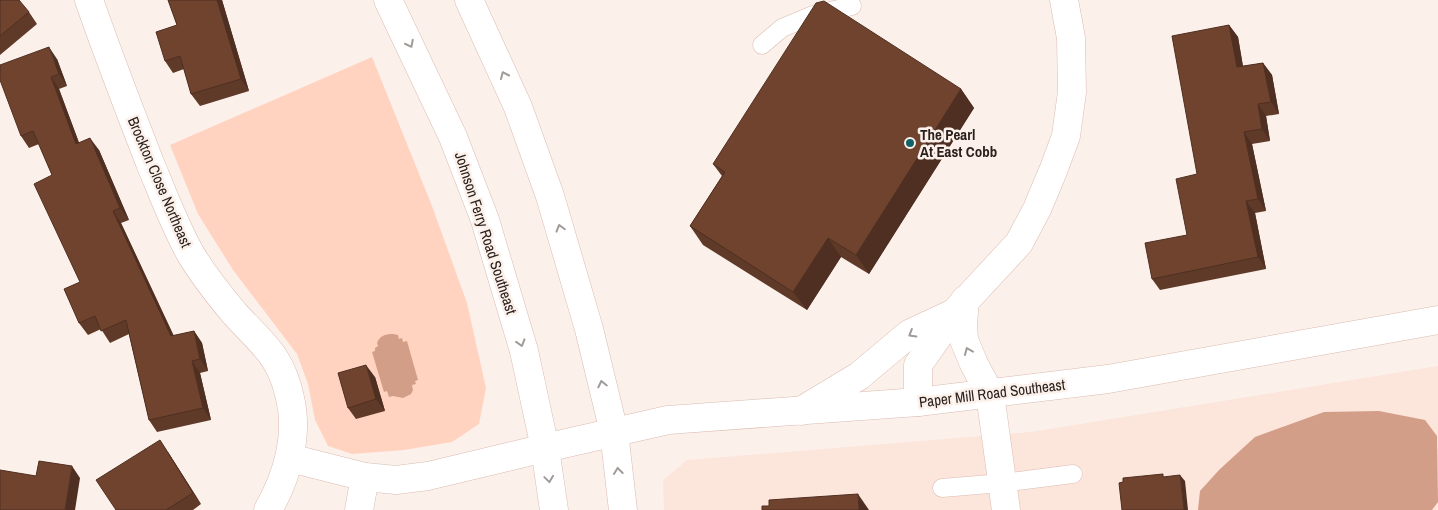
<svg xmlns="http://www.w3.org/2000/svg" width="1438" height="510" font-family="'Archivo Narrow',sans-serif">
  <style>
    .built { fill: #fce5db }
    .green { fill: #ffd3c0 }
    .water { fill: #d29e87 }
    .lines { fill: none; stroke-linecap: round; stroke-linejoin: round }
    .lane-casing { stroke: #dabcb0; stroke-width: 19 }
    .street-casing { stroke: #dabcb0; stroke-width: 29 }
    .secondary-casing { stroke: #dabcb0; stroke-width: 29 }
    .primary-casing { stroke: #dabcb0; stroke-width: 29 }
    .lane { stroke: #fff; stroke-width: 18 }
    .street { stroke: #fff; stroke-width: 28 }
    .secondary { stroke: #fff; stroke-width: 28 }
    .primary { stroke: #fff; stroke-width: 28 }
    .wall { fill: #603a28 }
    .shaded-wall { fill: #4e2f21 }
    .building { fill: #70432f; stroke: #4e2f21 }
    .oneway { stroke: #a09b98 }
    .poi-dot { fill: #116266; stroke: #fcf0eb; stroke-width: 2 }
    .labels { text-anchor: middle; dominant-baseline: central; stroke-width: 5; stroke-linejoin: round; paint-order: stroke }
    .poi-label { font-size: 15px; font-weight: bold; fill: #2b201b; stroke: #fcf0eb; text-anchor: start }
    .street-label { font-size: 15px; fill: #2b201b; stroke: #fcf0eb }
  </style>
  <rect width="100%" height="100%" fill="#fcf0eb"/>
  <!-- built -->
  <polygon class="built" points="1438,366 1438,510 664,510 663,480 687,460 1031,432"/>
  <!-- green -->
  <polygon class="green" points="372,57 432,206 467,303 486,388 479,424 452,442 404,450 352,454 328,446 315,420 308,384 297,354 233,270 198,214 170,145"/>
  <!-- water -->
  <g class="water">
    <path d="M393,334l5,1 1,4 3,-1 1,4 4,-1 11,39 -3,1 1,3 -4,1 1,5 -2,4 -8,4 -10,-2 -4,1 -2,-6 -3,1 -12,-40 3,-1v-3l3,-2 -1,-3c3,-7 7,-9 16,-9z"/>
    <polygon points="1379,411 1425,420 1437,436 1438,502 1432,510 1198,510 1200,491 1219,470 1255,437 1324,412"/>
  </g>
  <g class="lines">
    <!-- lane casing -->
    <g class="lane-casing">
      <g id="lane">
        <polyline points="762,45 782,28 813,15 852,6"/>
        <polyline points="942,488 1002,483 1073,474"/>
      </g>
    </g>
    <!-- street casing -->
    <g class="street-casing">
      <g id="street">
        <path d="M89,0c19,55 40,109 61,163 13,31 24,61 40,90 13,22 29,42 45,61 27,30 46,41 55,84 9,38 -3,79 -22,112"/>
        <polyline points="965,300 963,324 964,340 974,364 990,394 1006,510"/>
        <polyline points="918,402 918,365 955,312 1019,243 1037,209 1053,171 1066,136 1072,92 1071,38 1064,0"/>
        <polyline points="801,411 859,376 909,334 954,313"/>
        <polyline points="290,458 365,477 396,480 428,476 545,448"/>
        <polyline points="359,510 365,477"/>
      </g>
    </g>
    <!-- secondary casing -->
    <g class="secondary-casing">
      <polyline id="secondary" points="545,448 668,420 918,402 1108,379 1438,320"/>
    </g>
    <!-- primary casing -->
    <g class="primary-casing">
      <g id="primary">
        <polyline points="388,0 453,137 485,220 524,351 545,448 554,510"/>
        <polyline points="469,0 518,107 550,196 589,329 614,432 623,510"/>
      </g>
    </g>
    <!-- lane -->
    <use href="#lane" class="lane"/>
    <!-- street -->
    <use href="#street" class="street"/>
    <!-- secondary -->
    <use href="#secondary" class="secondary"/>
    <!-- primary -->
    <use href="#primary" class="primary"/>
  </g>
  <!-- wall -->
  <g class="wall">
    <polygon points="0,0 29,12 37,24 0,55"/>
    <polygon points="168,0 222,0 249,91 200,106 191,94 184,69 173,73 165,61 177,25"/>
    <polygon points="1229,25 1238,37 1243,66 1263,63 1272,75 1279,114 1266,116 1270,141 1252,144 1266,211 1255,213 1266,269 1160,290 1152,279 1187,235 1197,174"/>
    <polygon points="57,59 67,86 59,89 79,143 99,150 129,220 121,223 174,336 194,331 202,343 208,371 200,373 211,420 157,432 149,420 129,334 110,343 101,329 88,335 79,323 80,282 52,175 39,144 29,148 21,136"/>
    <polygon points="961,89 974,108 869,274 841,257 807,310 703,245 690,226 722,176 713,164"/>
    <polygon points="375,377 385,411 356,419 348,408"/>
    <polygon points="168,452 201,504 193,510 116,510"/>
  </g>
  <!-- shaded-wall -->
  <g class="shaded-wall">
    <polygon points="217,0 222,0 249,91 241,79"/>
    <polygon points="1229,25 1238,37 1245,79 1237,67"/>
    <polygon points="49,47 57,59 67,86 59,74"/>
    <polygon points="1263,63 1272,75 1279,114 1271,102"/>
    <polygon points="51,77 59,89 84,156 76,144"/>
    <polygon points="961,89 974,108 869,274 856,255"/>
    <polygon points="1258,104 1266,116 1270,141 1262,129"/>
    <polygon points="1244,132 1252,144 1266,211 1258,199"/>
    <polygon points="90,138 99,150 129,220 120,208"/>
    <polygon points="1246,201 1255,213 1266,269 1258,257"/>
    <polygon points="113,211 121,223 179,348 171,336"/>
    <polygon points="828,238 841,257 807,310 793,292"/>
    <polygon points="194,331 202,343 208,371 200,359"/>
    <polygon points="192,361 200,373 211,420 203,408"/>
    <polygon points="366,365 375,377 385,411 376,399"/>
    <polygon points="160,440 168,452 201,504 193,493"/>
    <polygon points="72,466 80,478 75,510 65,510"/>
    <polygon points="1180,475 1185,481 1188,510 1184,510"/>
    <polygon points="858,494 869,510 859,510"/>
  </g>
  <!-- building -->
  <g class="building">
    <polygon points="0,0 19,0 29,12 0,36"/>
    <polygon points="168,0 217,0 241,79 191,94 180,56 165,61 156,32 177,25"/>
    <polygon points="824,1 961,89 856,255 828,238 793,292 690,226 725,172 713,164 816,3"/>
    <polygon points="1229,25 1237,67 1263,63 1271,102 1258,104 1262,129 1244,132 1258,199 1246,201 1258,257 1152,279 1145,243 1187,235 1176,179 1197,174 1172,36"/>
    <polygon points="49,47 59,74 51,77 76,144 90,138 120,208 113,211 171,336 194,331 200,359 192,361 203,408 149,420 126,320 101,331 95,316 79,323 64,289 80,282 34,184 52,175 33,131 21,136 0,80 0,65"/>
    <polygon points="366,365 376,399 348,408 338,373"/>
    <polygon points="160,440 193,493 166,510 116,510 96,480"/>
    <polygon points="39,461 72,466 65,510 0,510 0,470 36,476"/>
    <polygon points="1163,474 1163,477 1180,475 1184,510 1122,510 1119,483 1123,482 1123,478"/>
    <polygon points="858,494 859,510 762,510 762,506 769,506 769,500"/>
  </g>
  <!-- one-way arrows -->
  <defs><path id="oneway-chevron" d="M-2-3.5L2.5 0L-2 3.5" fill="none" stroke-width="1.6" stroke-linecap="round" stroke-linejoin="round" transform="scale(1.25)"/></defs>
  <g class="oneway">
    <use href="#oneway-chevron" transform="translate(410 44) rotate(63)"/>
    <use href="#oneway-chevron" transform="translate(504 75) rotate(-114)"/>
    <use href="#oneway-chevron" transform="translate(560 228) rotate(-106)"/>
    <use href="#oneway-chevron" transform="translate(912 334) rotate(149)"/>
    <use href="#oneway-chevron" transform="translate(521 343) rotate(73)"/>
    <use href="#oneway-chevron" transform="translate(968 351) rotate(-113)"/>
    <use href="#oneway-chevron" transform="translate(602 384) rotate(-103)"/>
    <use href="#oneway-chevron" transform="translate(618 471) rotate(-97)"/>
    <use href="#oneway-chevron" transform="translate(549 479) rotate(82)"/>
  </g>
  <!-- markers -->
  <circle class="poi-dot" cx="910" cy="143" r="5"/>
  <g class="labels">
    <!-- poi labels -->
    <g class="poi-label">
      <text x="920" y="134">The Pearl<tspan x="920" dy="17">At East Cobb</tspan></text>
    </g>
    <!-- street labels -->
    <g class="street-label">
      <text transform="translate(160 182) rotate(67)">Brockton Close Northeast</text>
      <text transform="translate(486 233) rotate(72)">Johnson Ferry Road Southeast</text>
      <text transform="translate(992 393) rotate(-7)">Paper Mill Road Southeast</text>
    </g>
  </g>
</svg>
